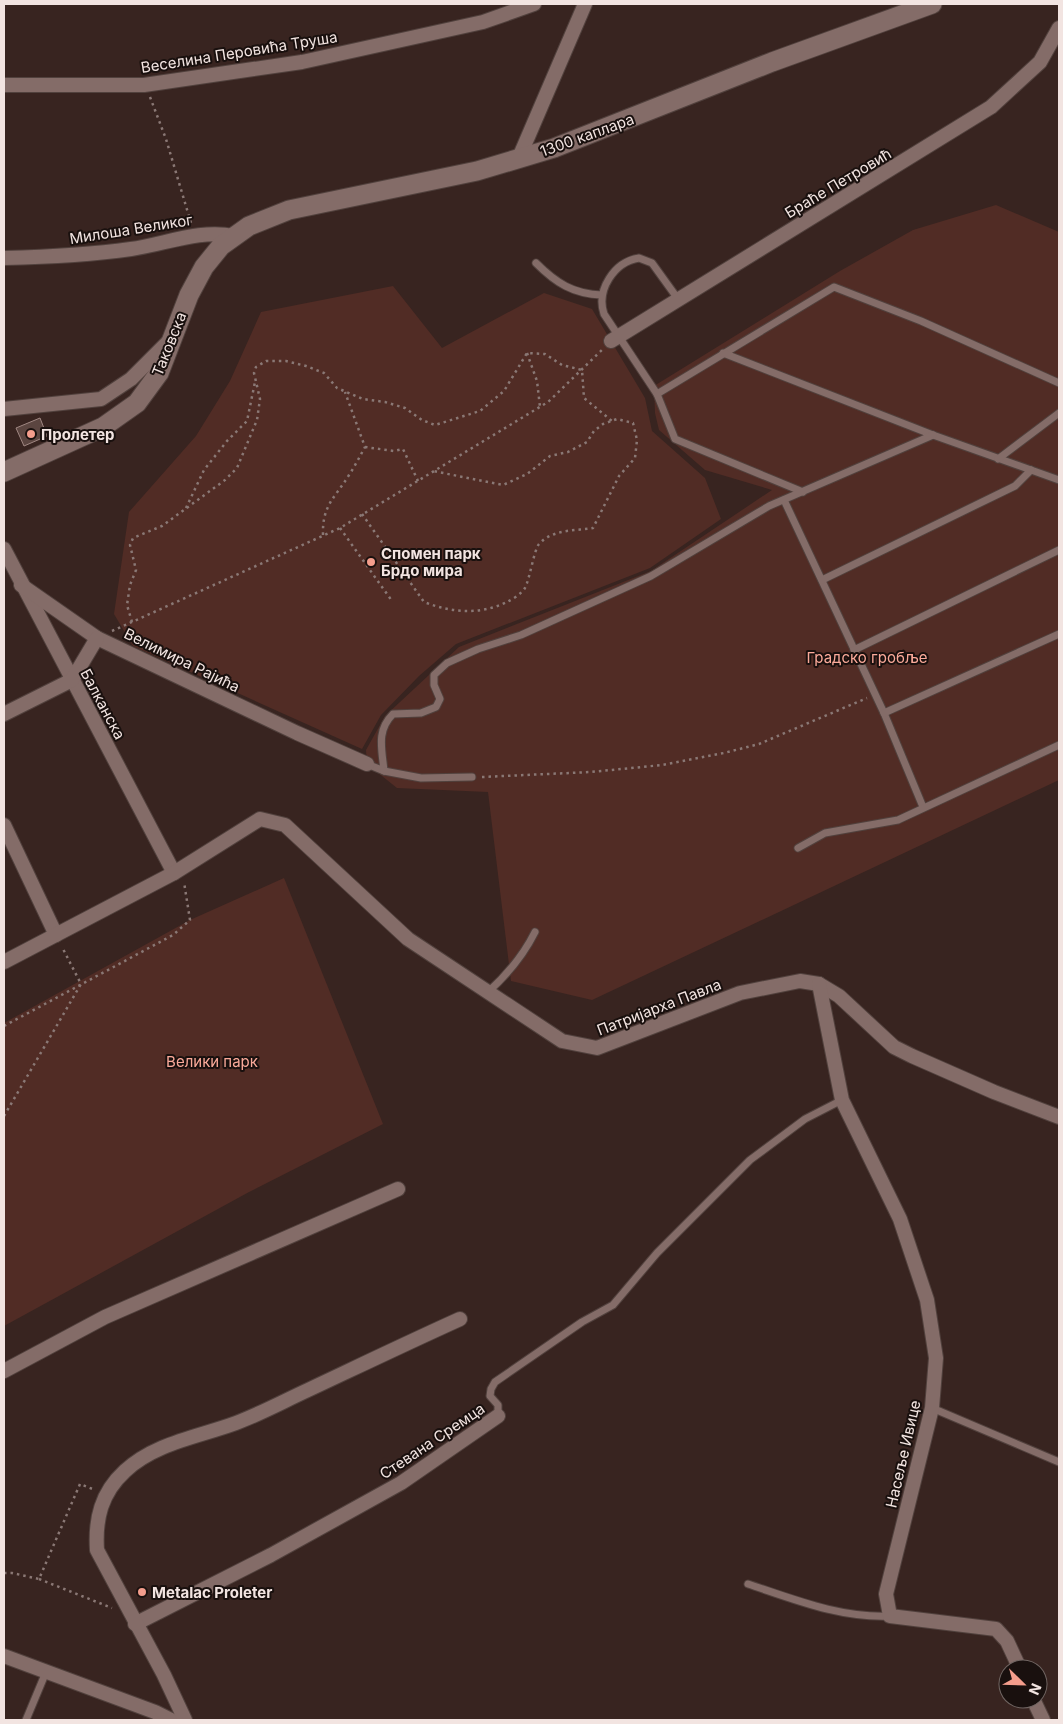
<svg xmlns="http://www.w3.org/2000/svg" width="1063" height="1724" font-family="Inter,sans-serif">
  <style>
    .green { fill: #512c25 }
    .building { fill: #5b4540; stroke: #a08782 }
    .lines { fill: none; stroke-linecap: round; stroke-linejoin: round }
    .lane-casing { stroke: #51413d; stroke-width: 9 }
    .street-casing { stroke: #51413d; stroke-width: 16 }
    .secondary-casing { stroke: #51413d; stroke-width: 21 }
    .path { stroke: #8a7875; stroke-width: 2.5; stroke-dasharray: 2.5 4; stroke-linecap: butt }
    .lane { stroke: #846c68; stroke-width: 7 }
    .street { stroke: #846c68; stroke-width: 14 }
    .secondary { stroke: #846c68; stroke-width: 19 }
    .poi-dot { fill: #f49d8c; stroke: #19100e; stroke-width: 2 }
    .labels { text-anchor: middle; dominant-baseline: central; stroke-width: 4; stroke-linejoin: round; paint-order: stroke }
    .street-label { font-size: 15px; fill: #f2e4e1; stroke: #19100e }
    .poi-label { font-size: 15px; font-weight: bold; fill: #f2e4e1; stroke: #19100e; text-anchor: start }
    .park-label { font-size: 15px; fill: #fbaa9a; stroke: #19100e }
  </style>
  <rect width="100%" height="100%" fill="#382420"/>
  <!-- green -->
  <g class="green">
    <polygon points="996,205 1059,232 1059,780 592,1000 511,981 488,792 397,788 367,764 366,750 385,716 459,647 651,571 772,490 705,470 659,430 655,413 654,386 840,271 913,230"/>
    <polygon points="393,286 442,348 544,293 592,309 645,398 652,431 705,478 721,519 650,568 456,644 419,676 381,715 362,749 133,646 114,614 129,512 196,436 230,381 261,312"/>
    <polygon points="284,878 383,1124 249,1192 4,1326 4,1023 190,920"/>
  </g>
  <!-- building -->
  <polygon class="building" points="40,418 47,436 24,446 16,428"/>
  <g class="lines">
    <!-- lane casing -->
    <g class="lane-casing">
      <g id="lane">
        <path d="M536,263c20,20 37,31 66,32"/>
        <path d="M678,299l-26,-36 -13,-5c-25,4 -43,32 -35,56l53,80 177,-107 87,34 138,62"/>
        <polyline points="723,353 933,435 1059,480"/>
        <polyline points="657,394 675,439 803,492"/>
        <polyline points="998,459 1059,413"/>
        <polyline points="784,500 884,713 923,807"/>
        <polyline points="822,580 1015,486 1031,470"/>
        <polyline points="854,650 1059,550"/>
        <polyline points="884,713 1059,634"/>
        <path d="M367,764l17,7c-2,-22 -8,-40 9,-57l28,-1 15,-6 4,-8 -6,-14v-10l13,-12 31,-14 43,-14 130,-59 118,-70 164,-71"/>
        <polyline points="384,771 421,778 472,777"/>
        <polyline points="798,848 825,833 898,820 1059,745"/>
        <path d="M488,992c20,-18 35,-36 47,-60"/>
        <polyline points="932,1408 1059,1462"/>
        <polyline points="498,1416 498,1405 490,1396 491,1389 495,1382 582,1322 613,1305 657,1253 750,1160 805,1119 842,1100"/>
        <path d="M748,1584c48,16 92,34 142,32"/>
        <polyline points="26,1720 46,1672"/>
      </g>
    </g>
    <!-- street casing -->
    <g class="street-casing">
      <g id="street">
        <polyline points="4,85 144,85 302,62 483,22 534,4"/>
        <polyline points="518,160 585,4"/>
        <path d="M4,258c43,-1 85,-3 127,-9 35,-5 68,-20 103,-13"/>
        <polyline points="611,341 991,107 1040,62 1059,28"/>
        <polyline points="4,409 101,399 131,379 167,343"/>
        <polyline points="4,549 174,873"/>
        <polyline points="21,585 97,638 297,733 367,764"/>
        <polyline points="4,714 72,680 97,638"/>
        <polyline points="4,825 56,935"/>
        <polyline points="4,962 174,873 260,819 285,825 408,939 562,1041 597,1048 740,993 800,981 819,984 839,996 894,1047 912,1056 994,1092 1059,1117"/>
        <polyline points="819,984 842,1100 900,1219 927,1300 936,1358 932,1408 886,1594 890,1616 996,1629 1007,1641 1020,1669"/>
        <polyline points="4,1371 105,1317 398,1189"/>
        <polyline points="135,1624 271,1555 401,1483 498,1416"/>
        <polyline points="4,1656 155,1712 171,1720"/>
        <polyline points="1033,1699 1043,1720"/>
        <path d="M185,1720l-21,-45 -67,-125c-2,-31 4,-57 28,-79 30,-28 73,-34 111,-48 24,-9 48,-22 72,-33 51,-24 101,-48 152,-71"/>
      </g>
    </g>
    <!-- secondary casing -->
    <g class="secondary-casing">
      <polyline id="secondary" points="4,472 103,427 137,403 159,373 189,295 204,267 221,246 249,226 289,210 477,171 554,148 772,62 932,4"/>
    </g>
    <!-- path -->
    <g class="path">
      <polyline points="150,97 166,139 191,223"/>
      <polyline points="527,353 537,381 540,407"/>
      <polyline points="365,447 394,451 403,449 418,481"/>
      <polyline points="186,508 204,470 227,441 247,421 255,382"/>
      <path d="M362,514l62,88c28,11 56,13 83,0 6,-3 14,-8 18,-14 5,-10 9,-38 14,-44 14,-15 35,-13 54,-16l26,-52 16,-18 2,-18 -4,-17 -16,-4 -14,5 -9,7 -7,11 -19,10 -18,4 -23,18 -24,11 -70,-14"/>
      <polyline points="340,528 392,601"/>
      <path d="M323,535c-1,-30 12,-37 26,-60 6,-9 11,-19 16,-28l-20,-55"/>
      <polyline points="132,622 127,605 130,585 136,570 130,545 133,538 162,526 225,480 237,468 257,420 260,399 254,373 256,367 266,361 286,361 306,366 324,373 337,388 363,399 385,402 405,408 422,420 435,425 480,411 504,391 527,353 545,354 562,365 582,370 584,398 612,421"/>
      <polyline points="112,631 340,528 548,402 603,349"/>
      <polyline points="482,777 591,772 662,765 724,753 759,744 867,698"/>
      <polyline points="4,1026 173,935 190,920 184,882"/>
      <polyline points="4,1116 81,984 62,947"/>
      <polyline points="4,1573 12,1573 39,1579 80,1484 95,1490"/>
      <polyline points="39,1579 112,1608"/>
    </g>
    <!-- lane -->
    <use href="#lane" class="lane"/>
    <!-- street -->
    <use href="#street" class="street"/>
    <!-- secondary -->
    <use href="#secondary" class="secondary"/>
  </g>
  <!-- markers -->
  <g class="poi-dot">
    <circle cx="31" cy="434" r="5"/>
    <circle cx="371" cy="562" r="5"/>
    <circle cx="142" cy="1592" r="5"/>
  </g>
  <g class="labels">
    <!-- street labels -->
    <g class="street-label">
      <text transform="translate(239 52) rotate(-9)">Веселина Перовића Труша</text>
      <text transform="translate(587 135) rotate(-20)">1300 каплара</text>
      <text transform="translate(838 183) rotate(-31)">Браће Петровић</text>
      <text transform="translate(131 229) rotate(-9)">Милоша Великог</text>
      <text transform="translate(169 344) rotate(-68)">Таковска</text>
      <text transform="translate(182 660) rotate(26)">Велимира Рајића</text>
      <text transform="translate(103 704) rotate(62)">Балканска</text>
      <text transform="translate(659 1007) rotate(-21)">Патријарха Павла</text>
      <text transform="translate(432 1441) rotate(-34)">Стевана Сремца</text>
      <text transform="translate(903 1454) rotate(-77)">Насеље Ивице</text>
    </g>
    <!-- poi labels -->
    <g class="poi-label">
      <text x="41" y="434">Пролетер</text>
      <text x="381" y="553">Спомен парк<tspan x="381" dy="17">Брдо мира</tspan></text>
      <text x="152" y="1592">Metalac Proleter</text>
    </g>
    <!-- park labels -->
    <g class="park-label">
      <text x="867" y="657">Градско гробље</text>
      <text x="212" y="1061">Велики парк</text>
    </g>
  </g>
  <!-- border -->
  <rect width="1063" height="1724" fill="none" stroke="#f2e4e1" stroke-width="10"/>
  <!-- north arrow -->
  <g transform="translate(1023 1684) rotate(113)"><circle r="24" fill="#19100e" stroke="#706562"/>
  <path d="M0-4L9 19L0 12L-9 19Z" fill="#f49d8c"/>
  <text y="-8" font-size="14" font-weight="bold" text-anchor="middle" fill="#f2e4e1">N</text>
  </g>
</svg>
